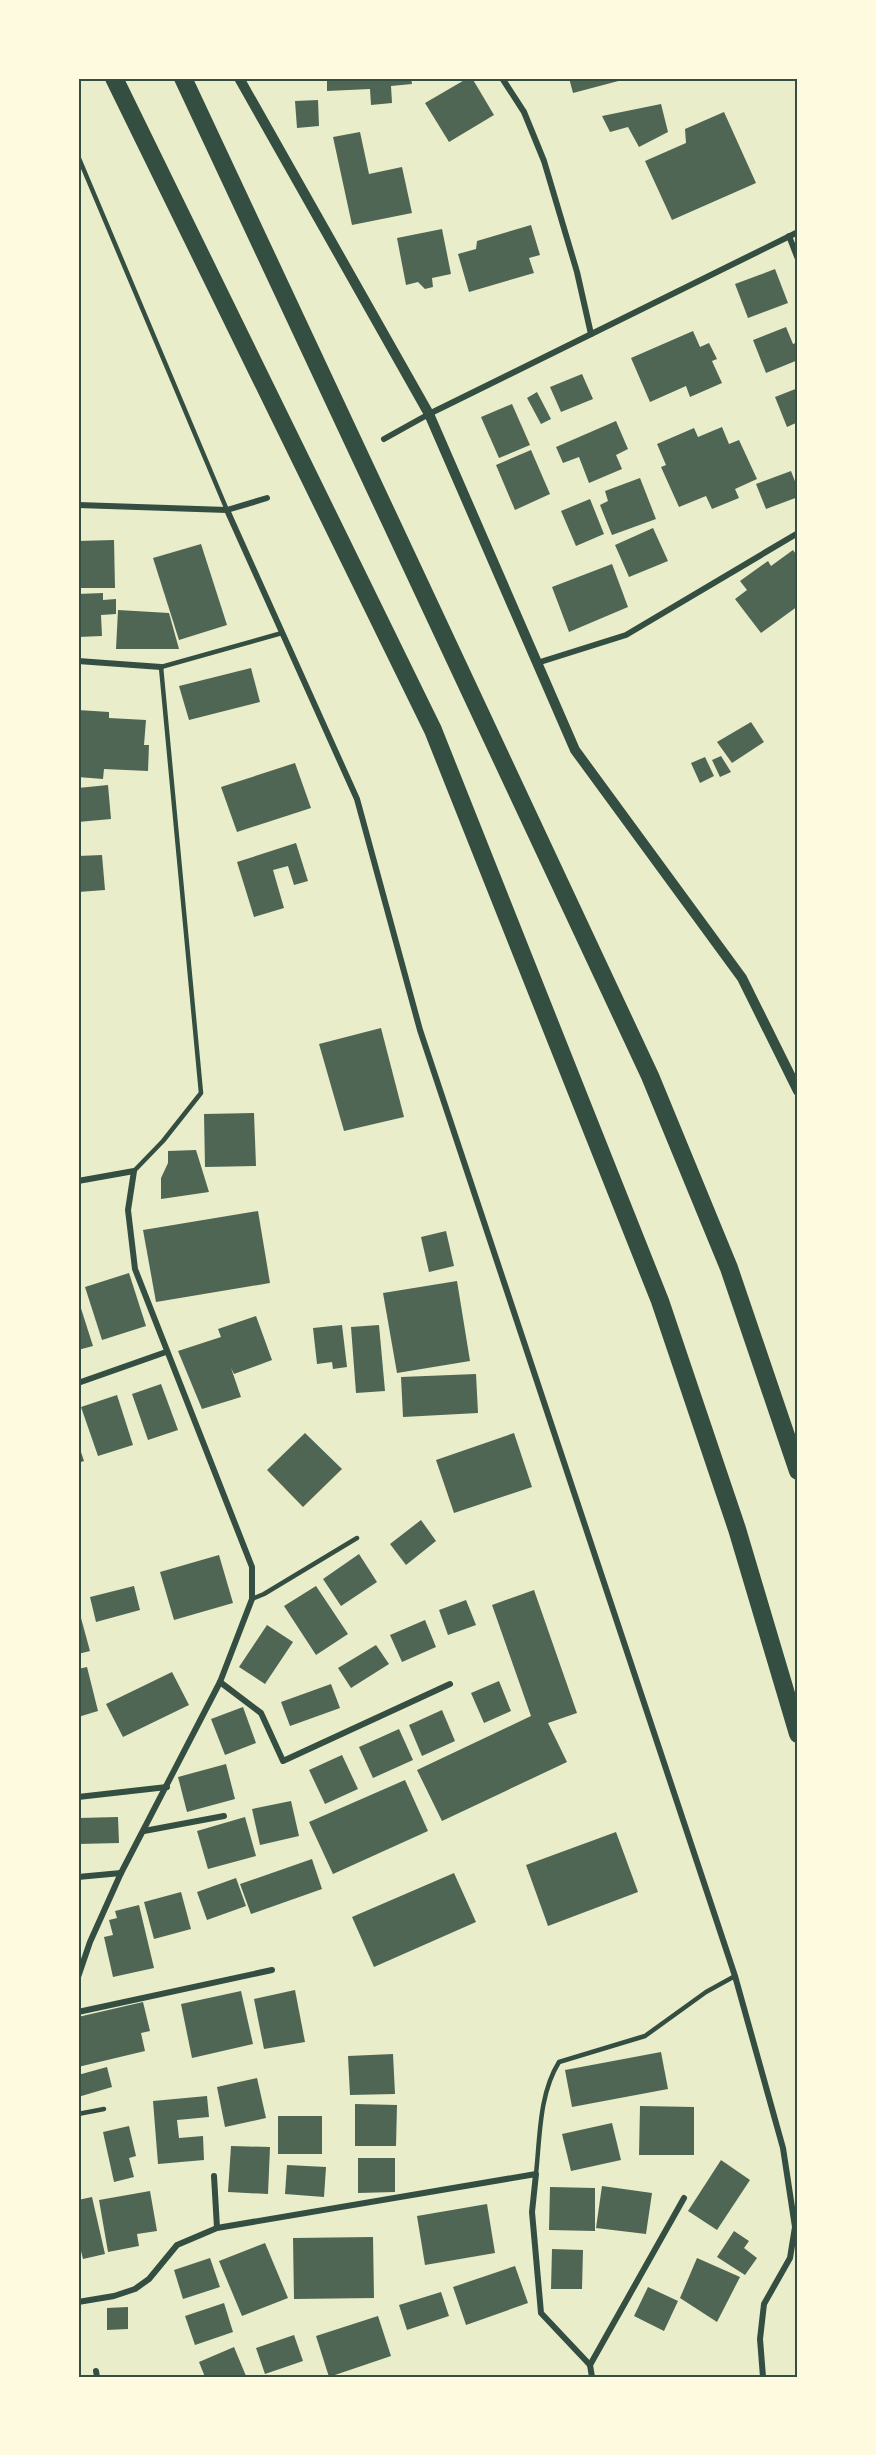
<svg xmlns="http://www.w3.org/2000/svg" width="876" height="2455" font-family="Montserrat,sans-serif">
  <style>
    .building { fill: #4f6655 }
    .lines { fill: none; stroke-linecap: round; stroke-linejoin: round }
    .service { stroke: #344e41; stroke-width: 4.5 }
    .minor { stroke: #344e41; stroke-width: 6 }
    .tertiary { stroke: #344e41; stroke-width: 10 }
    .motorway { stroke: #344e41; stroke-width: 18 }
    .neatline { fill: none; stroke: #344e41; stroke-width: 2 }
  </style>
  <rect width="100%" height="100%" fill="#e9edc9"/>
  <!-- building -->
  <g class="building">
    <rect x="265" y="78" width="50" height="2"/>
    <polygon points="327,78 411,78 412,84 391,86 392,103 371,105 370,89 327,91"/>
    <polygon points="468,78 472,78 494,115 449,142 425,103"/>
    <polygon points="569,78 626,78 626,79 573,93"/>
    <polygon points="318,100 319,126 297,128 295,101"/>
    <polygon points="661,104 668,132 639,147 628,127 610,132 602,116"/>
    <polygon points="724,112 756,183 672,220 645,161 686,143 685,129"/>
    <polygon points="360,132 369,174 402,167 412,213 352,225 333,137"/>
    <polygon points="531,225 540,255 529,258 534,273 469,292 458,254 476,249 477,241"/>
    <polygon points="442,229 451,274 432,278 433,287 425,289 418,282 406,285 397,238"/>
    <polygon points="775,269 788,303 748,318 735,284"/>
    <polygon points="786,327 793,344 798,342 798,360 766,373 753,340"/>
    <polygon points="693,331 700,347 709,343 717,359 712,361 722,383 690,397 686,386 650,402 631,358"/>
    <polygon points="582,374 593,399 561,412 550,387"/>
    <polygon points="798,388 798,422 787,427 775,397"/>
    <polygon points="537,392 551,419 541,424 527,398"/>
    <polygon points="512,404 530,445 499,458 481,417"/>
    <polygon points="616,421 628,449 616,455 622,469 589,483 579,457 563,463 556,447"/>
    <polygon points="722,427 729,444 739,440 757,479 735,489 739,498 712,509 706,496 679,507 661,467 666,465 657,444 694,428 698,437"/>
    <polygon points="531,450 550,494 515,510 496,465"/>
    <polygon points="791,471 798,489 798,497 766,509 756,484"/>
    <polygon points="640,478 656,519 612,535 600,505 608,501 605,491"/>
    <polygon points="590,499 604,534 576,546 561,511"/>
    <polygon points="653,528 668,561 629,577 615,545"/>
    <polygon points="114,540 115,588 78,588 78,541"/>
    <polygon points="201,544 227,625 179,640 153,558"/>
    <polygon points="793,550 798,557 798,606 761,633 735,599 747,590 740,581 768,561 771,566"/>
    <polygon points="612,564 628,607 569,632 552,587"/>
    <polygon points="103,593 103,600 116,599 116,614 101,615 102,636 78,637 78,594"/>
    <polygon points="118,610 169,613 179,649 116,649"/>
    <polygon points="251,668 260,702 189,720 179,686"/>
    <polygon points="78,710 109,712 109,718 146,720 144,745 149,745 148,771 104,769 103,779 78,777"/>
    <polygon points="751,722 764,742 732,763 717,742"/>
    <polygon points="721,756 731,772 720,777 712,760"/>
    <polygon points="705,757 714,776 700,783 691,763"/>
    <polygon points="295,763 311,808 237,832 221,787"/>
    <polygon points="108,785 111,819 78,822 78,788"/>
    <polygon points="296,843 308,881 294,885 288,866 273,870 284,908 254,917 237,862"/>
    <polygon points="102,855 105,890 78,892 78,856"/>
    <polygon points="381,1028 404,1117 344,1131 319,1044"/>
    <polygon points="254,1113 256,1166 205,1167 204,1114"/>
    <polygon points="196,1150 209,1192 161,1199 161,1178 168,1163 168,1151"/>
    <polygon points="258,1211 270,1283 156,1302 143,1230"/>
    <polygon points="446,1231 454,1266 429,1272 421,1237"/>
    <polygon points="129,1273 146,1326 102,1340 85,1287"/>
    <polygon points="457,1281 470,1361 397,1373 383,1293"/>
    <polygon points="78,1299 93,1346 78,1350"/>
    <polygon points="256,1316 272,1360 234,1374 231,1368 241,1397 202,1409 178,1351 221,1337 218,1329"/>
    <polygon points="342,1325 347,1367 333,1369 332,1362 317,1364 313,1328"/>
    <polygon points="379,1325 385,1391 356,1393 351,1327"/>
    <polygon points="476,1374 478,1413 403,1417 401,1377"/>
    <polygon points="161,1384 178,1430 148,1440 132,1394"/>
    <polygon points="117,1395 133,1445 98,1456 81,1407"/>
    <polygon points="305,1433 342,1469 303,1507 267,1470"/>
    <polygon points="514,1433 532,1487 454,1513 436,1460"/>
    <polygon points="78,1443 84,1461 78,1463"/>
    <polygon points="421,1520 436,1541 406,1565 390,1544"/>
    <polygon points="359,1554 377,1582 341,1606 323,1579"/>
    <polygon points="219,1555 233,1603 174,1620 160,1572"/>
    <polygon points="134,1586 140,1610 96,1622 90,1597"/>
    <polygon points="316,1586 348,1634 316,1655 284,1606"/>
    <polygon points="534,1590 577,1713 548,1723 567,1762 442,1821 417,1770 531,1716 492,1605"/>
    <polygon points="466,1600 476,1625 448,1635 439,1610"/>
    <polygon points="81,1618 90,1651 78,1654 78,1619"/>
    <polygon points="425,1620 436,1647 402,1662 390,1635"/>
    <polygon points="267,1625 293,1642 265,1684 239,1667"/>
    <polygon points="376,1645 389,1664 351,1688 338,1668"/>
    <polygon points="87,1667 98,1711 78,1717 78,1669"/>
    <polygon points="172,1672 189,1705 123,1737 106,1704"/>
    <polygon points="499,1681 511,1711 484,1723 471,1693"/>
    <polygon points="331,1684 340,1708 290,1726 281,1702"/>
    <polygon points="243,1707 256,1743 225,1755 211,1719"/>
    <polygon points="442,1710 455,1741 422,1756 409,1725"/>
    <polygon points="399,1729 413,1760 373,1778 359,1747"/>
    <polygon points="342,1755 358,1789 325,1804 309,1770"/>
    <polygon points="226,1764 235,1799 187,1812 178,1777"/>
    <polygon points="405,1780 428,1831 333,1874 309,1822"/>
    <polygon points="291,1801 299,1836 260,1845 252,1809"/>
    <polygon points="118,1817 119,1843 78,1844 78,1818"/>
    <polygon points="245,1817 256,1856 208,1869 197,1831"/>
    <polygon points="616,1832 638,1892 548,1926 526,1865"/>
    <polygon points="312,1859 322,1889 251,1914 240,1884"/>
    <polygon points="454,1873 476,1922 374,1967 352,1917"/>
    <polygon points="236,1878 246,1906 207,1920 197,1892"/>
    <polygon points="181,1892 191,1929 154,1939 144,1902"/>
    <polygon points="139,1905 154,1968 113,1977 104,1937 113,1935 109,1920 117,1918 115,1911"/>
    <polygon points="295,1990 305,2042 264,2049 254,1999"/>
    <polygon points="241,1991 253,2044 192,2058 181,2004"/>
    <polygon points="143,2002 150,2031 141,2033 145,2051 78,2067 78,2017"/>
    <polygon points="661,2052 668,2089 572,2107 565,2070"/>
    <polygon points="393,2054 395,2094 350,2095 348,2056"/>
    <polygon points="107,2067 112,2087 78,2097 78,2075"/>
    <polygon points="257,2078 266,2118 225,2127 217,2087"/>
    <polygon points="207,2096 209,2117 177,2120 179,2138 203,2136 204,2160 158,2164 153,2101"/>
    <polygon points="355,2104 397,2105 396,2146 355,2146"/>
    <polygon points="640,2106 694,2107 694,2155 639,2155"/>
    <rect x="278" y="2116" width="44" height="38"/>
    <polygon points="612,2123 621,2160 571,2171 562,2134"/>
    <polygon points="129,2126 136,2156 129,2158 134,2177 114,2182 103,2132"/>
    <polygon points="231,2146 270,2147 268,2194 228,2192"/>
    <polygon points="358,2158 395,2158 395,2192 358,2193"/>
    <polygon points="721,2160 750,2180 717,2230 688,2211"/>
    <polygon points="287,2165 326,2167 324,2197 285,2194"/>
    <polygon points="602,2186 652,2193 646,2234 596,2228"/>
    <polygon points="550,2187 595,2188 595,2231 549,2230"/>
    <polygon points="150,2191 157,2231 137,2234 139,2246 108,2252 99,2200"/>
    <polygon points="92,2197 105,2254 83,2259 78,2239 78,2200"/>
    <polygon points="487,2204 495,2253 425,2265 417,2216"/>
    <polygon points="734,2231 749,2241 744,2248 757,2258 745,2275 717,2257"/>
    <polygon points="373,2237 374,2298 294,2299 293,2238"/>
    <polygon points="265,2243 288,2298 242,2316 219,2261"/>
    <polygon points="552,2249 583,2250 582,2289 551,2289"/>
    <polygon points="210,2258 220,2287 183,2299 174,2270"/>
    <polygon points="697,2258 740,2277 717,2322 680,2298"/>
    <polygon points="515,2266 528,2303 466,2325 453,2287"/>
    <polygon points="648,2287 678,2301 664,2331 634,2316"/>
    <polygon points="441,2292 449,2316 407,2330 399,2305"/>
    <polygon points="224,2303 233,2332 195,2345 185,2316"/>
    <polygon points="128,2307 128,2329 107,2330 107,2308"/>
    <polygon points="378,2316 391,2356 329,2377 316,2336"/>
    <polygon points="294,2335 303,2361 265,2374 256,2348"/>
    <polygon points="234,2347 246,2376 205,2377 199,2362"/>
  </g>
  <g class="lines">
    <!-- service -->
    <g class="service">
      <polyline points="78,156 227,510"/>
      <polyline points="134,1171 163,1141 201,1093 161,667 282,633"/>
      <polyline points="252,1599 264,1594 357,1538"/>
      <polyline points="78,2114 104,2109"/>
      <path d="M536,2174c4,-37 3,-80 23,-112l86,-26 61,-44 29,-16"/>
    </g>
    <!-- minor -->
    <g class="minor">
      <polyline points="502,78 524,112 544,161 577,272 591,334"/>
      <polyline points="789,236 798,259"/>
      <polyline points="384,439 429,414 798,232"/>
      <polyline points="78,505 227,510 267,498"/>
      <polyline points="227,510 357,799 420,1030 735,1976 783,2148 795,2227 790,2258 764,2304 760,2339 763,2377"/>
      <polyline points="78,661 161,667"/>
      <polyline points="537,663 626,635 798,533"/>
      <polyline points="78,1181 134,1171 128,1210 135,1269 252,1567 252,1599 220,1682 121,1873 90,1942 78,1977"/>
      <polyline points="78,1383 166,1352"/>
      <polyline points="220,1682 261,1713 283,1761 450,1684"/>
      <polyline points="78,1797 167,1787"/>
      <polyline points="144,1831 224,1816"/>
      <polyline points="78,1877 121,1873"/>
      <polyline points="78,2012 272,1970"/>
      <polyline points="214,2176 217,2228 536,2174 532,2212 541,2313 590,2365 592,2377"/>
      <polyline points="78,2302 114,2296 135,2289 149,2279 177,2245 217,2228"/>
      <polyline points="590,2365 684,2198"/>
      <polyline points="96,2371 97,2377"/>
    </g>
    <!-- tertiary -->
    <polyline class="tertiary" points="239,78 429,414 575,750 742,978 798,1091"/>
    <!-- motorway -->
    <g class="motorway">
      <polyline points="114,78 433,730 660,1301 737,1529 798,1734"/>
      <polyline points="183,78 650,1076 729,1268 798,1471"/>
    </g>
  </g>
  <!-- border -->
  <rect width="876" height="2455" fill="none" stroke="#fefae0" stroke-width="159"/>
  <rect x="80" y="80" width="716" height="2296" class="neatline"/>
</svg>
